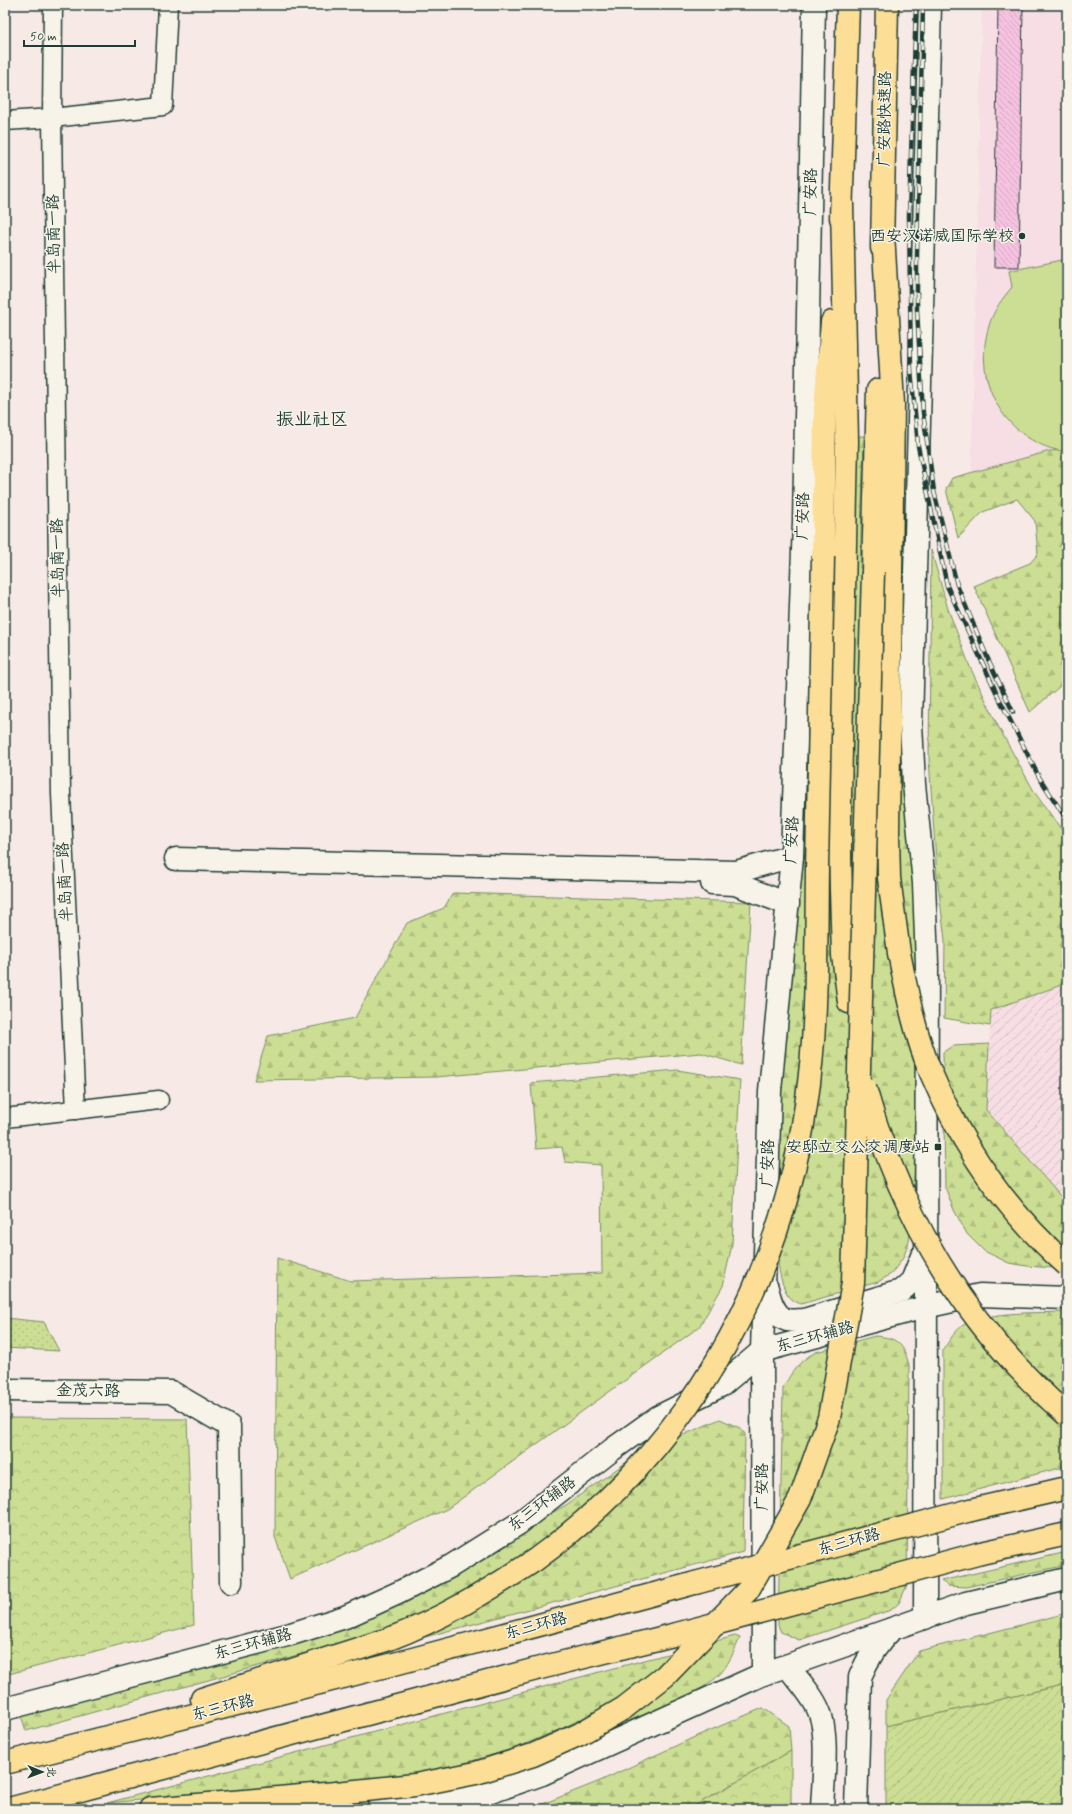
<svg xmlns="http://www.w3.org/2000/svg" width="1072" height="1814" font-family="Mynerve,'LXGW WenKai TC',sans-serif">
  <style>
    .built { fill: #f7dde4 }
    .industrial { fill: url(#industrial-furrows) }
    .grass { fill: url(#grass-dots); stroke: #768e64 }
    .forest { fill: url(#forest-firs); stroke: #768e64 }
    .park { fill: url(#park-crowns); stroke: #768e64 }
    .garden { fill: url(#garden-furrows); stroke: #768e64 }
    .pitch { fill: #ccde93; stroke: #768e64 }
    .building { fill: url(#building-back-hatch); stroke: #1f3d34 }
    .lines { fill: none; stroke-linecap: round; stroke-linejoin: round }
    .street-casing { stroke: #1f3d34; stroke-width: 21 }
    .secondary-casing { stroke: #1f3d34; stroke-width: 25 }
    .highway-casing { stroke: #1f3d34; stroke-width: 25 }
    .street { stroke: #f7f3e8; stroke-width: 18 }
    .secondary { stroke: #f7f3e8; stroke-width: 22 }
    .highway { stroke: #fdde96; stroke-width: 22 }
    .rail-casing { stroke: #1f3d34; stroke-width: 4.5 }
    .rail { stroke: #f7f3e8; stroke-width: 3; stroke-dasharray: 9; stroke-linecap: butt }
    .highway-bridge-casing { stroke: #1f3d34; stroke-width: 25; stroke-linecap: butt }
    .highway-bridge { stroke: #fdde96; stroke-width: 22 }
    .poi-dot { fill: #1f3d34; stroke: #f7f3e8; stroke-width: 1.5 }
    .labels { text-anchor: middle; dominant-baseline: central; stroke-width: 3; stroke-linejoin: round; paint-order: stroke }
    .street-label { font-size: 16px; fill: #1f3d34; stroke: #f7f3e8 }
    .poi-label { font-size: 16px; fill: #1f3d34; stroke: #f7f3e8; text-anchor: end }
    .quarter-label { font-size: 18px; fill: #1f3d34; stroke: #f7f3e8 }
  </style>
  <defs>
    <pattern id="industrial-furrows" width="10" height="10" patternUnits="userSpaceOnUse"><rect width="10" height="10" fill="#f7dde4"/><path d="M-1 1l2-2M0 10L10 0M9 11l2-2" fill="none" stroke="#d3bfc4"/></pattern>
    <pattern id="grass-dots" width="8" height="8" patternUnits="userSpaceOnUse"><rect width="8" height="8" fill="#ccde93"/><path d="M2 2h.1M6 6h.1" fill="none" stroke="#afbf7f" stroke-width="1.8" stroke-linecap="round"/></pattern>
    <pattern id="forest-firs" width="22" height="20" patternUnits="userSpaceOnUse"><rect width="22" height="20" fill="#ccde93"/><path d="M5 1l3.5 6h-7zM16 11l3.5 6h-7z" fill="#afbf7f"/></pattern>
    <pattern id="park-crowns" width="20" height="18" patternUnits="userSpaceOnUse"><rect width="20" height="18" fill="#ccde93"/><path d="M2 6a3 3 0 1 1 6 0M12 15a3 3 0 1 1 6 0" fill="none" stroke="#afbf7f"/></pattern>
    <pattern id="garden-furrows" width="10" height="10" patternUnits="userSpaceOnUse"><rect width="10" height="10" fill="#ccde93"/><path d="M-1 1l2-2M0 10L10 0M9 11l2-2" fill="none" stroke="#afbf7f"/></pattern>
    <pattern id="building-back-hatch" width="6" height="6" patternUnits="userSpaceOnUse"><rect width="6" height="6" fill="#f6c2e0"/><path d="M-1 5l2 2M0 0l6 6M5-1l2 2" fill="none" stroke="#d2a8c1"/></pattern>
  </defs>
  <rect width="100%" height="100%" fill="#f7e9e6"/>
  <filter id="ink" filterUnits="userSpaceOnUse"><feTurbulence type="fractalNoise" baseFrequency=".025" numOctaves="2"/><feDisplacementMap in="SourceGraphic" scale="8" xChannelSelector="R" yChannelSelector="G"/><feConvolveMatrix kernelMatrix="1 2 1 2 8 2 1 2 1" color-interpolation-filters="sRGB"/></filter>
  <g filter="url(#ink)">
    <!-- built -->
    <polygon class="built" points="982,5 1067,5 1067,467 971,486"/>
    <!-- industrial -->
    <polygon class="industrial" points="1067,983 1067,1204 986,1110 991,1010"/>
    <!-- grass -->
    <polygon class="grass" points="5,1318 44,1322 59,1351 5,1348"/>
    <!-- forest -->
    <g class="forest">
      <path d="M864,436l-4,132 47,1 10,299 -1,286 -7,88 -6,16 -12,16 -13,8 -77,22c-2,-1 -6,-2 -8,-4 -18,-12 -17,-66 -18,-86l35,-777z"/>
      <polygon points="1067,450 1067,680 1030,712 974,586 1030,563 1038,554 1035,521 1017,499 983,512 958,538 946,489 952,478 1050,451"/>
      <polygon points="931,550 948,609 970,667 999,728 1035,793 1067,837 1067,983 991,1010 990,1026 944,1018 945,940 937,876 929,759"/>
      <polygon points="453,893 751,902 741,1065 701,1053 436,1077 254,1080 268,1036 355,1018 407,923 444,908"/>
      <polygon points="989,1044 986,1110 1067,1204 1067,1269 1027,1266 1009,1263 984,1251 967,1234 954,1210 945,1187 943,1052 953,1046"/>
      <polygon points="677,1070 740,1080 732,1244 723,1286 699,1327 447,1509 290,1579 275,1537 277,1258 351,1281 602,1273 601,1165 565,1162 562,1147 536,1149 531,1083"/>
      <path d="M1067,1312v154l-124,33v-149c6,-9 13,-21 22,-26 26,-13 73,-11 102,-12z"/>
      <path d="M875,1336c23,2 28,7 34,29l-2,220 -8,18 -8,7 -92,30 -18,-8 -3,-7 5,-237c8,-16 17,-28 33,-36z"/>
      <polygon points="720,1419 740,1428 745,1434 743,1552 425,1637 380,1632 26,1731 21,1715 374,1613 566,1505 635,1456"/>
      <polygon points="1067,1552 1067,1565 966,1587 948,1586 941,1581"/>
      <polygon points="1067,1613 1067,1684 886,1726 886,1700 919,1651"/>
      <path d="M735,1636l5,2c-6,13 -12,29 -23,39 -20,18 -65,34 -91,45l-17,-17 -44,22 -49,21 -72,21 -64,9 -273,25z"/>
      <polygon points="763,1708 789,1726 791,1751 689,1809 530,1809 600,1781 699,1735"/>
    </g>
    <!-- park -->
    <g class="park">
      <polygon points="5,1418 187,1419 194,1625 5,1675"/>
      <polygon points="791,1751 791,1809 689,1809"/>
    </g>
    <!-- garden -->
    <polygon class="garden" points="1067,1684 1067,1809 886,1809 886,1726"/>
    <!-- pitch -->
    <path class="pitch" d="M1067,259v193c-60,-8 -96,-69 -78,-126 4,-15 13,-27 23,-39l-3,-16z"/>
    <!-- building -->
    <polygon class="building" points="998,5 1023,5 1019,267 994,267"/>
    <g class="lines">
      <!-- street casing -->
      <g class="street-casing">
        <g id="street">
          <polyline points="53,5 52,118 61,794 76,1110"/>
          <polyline points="5,121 52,118 163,106 168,5"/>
          <polyline points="5,1118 159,1100"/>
        </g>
      </g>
      <!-- secondary casing -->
      <g class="secondary-casing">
        <g id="secondary">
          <polyline points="176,859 736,872 792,856"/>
          <polyline points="712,883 735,884 788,904"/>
          <path d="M767,1288c3,12 7,28 20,32 5,1 12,0 17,0l97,-29 11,-10 10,-25"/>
          <polyline points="5,1390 171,1392 229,1426 231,1582"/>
          <polyline points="925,1618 927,964 924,883 914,784 911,724 930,5"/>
          <path d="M787,1666c11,14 25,28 32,45 10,23 4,72 3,98"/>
          <polyline points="763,1674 762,1351 770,1091 792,856 804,522 814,5"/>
          <polyline points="5,1709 291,1634 345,1617 398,1593 451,1566 518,1524 613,1449 658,1417 722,1385 762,1351 925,1307 980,1295 1067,1298"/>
          <polyline points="378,1809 421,1806 485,1794 542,1774 763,1674 966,1603 1067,1579"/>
          <path d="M856,1809l4,-132c8,-19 17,-34 32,-48"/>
        </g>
      </g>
      <!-- highway casing -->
      <g class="highway-casing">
        <g id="highway">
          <polyline points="842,204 847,441 840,798 840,858 843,955 849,1002"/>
          <polyline points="841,218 848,5"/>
          <polyline points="883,233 893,404 888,834 889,878 899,953"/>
          <polyline points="882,248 887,5"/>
          <polyline points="823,556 825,408 832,322"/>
          <polyline points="873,572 878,390"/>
          <polyline points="971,1510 1067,1488"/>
          <polyline points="981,1553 1067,1534"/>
          <path d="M202,1699l187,-60c53,-20 99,-48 146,-79"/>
          <polyline points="5,1763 398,1663 695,1583"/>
          <polyline points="9,1809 544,1667 673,1635"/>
          <polyline points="150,1809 336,1793"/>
        </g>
      </g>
      <!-- street -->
      <use href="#street" class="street"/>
      <!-- secondary -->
      <use href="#secondary" class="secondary"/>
      <!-- highway -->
      <use href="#highway" class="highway"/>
      <!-- rail casing -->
      <g class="rail-casing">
        <g id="rail">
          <polyline points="916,5 909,215 911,369 918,446 947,586 998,696 1039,777 1067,820"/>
          <polyline points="923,5 917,255 917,310 923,413 934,491 957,585 988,659 1013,712"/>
        </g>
      </g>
      <!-- rail -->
      <use href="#rail" class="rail"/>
      <!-- highway-bridge casing -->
      <g class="highway-bridge-casing">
        <g id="highway-bridge">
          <path d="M899,953c8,40 16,82 32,120 31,73 77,140 136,192"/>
          <path d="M865,1088c36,129 101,239 202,327"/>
          <path d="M535,1560c150,-109 245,-272 271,-455 12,-78 10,-157 11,-236 2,-105 4,-209 6,-313"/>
          <polyline points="695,1583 971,1510"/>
          <polyline points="673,1635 981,1553"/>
          <polyline points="336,1793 415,1785 476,1773 533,1755 580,1734 624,1708 665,1676 748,1590 800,1499 829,1418 853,1283 873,572"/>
        </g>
      </g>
      <!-- highway-bridge -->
      <use href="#highway-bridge" class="highway-bridge"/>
    </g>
  </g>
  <!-- markers -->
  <g class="poi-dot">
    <circle cx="1022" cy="236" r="4"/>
    <rect x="934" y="1143" width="8" height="8" rx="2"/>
  </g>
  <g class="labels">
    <!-- street labels -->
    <g class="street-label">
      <text transform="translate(885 119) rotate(-89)">广安路快速路</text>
      <text transform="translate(811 192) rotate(-89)">广安路</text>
      <text transform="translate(54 234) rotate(-91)">半岛南一路</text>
      <text transform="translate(803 516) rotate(-88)">广安路</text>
      <text transform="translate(58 558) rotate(-91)">半岛南一路</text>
      <text transform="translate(792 840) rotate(-87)">广安路</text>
      <text transform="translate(65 882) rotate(-93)">半岛南一路</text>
      <text transform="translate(768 1163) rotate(-88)">广安路</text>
      <text transform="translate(815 1337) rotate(-15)">东三环辅路</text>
      <text transform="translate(88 1391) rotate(1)">金茂六路</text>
      <text transform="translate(762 1487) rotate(-90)">广安路</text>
      <text transform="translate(542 1504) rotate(-37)">东三环辅路</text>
      <text transform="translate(849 1542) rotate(-15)">东三环路</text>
      <text transform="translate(536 1626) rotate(-15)">东三环路</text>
      <text transform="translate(253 1644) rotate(-15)">东三环辅路</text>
      <text transform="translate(223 1708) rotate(-14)">东三环路</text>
    </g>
    <!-- poi labels -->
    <g class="poi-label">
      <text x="1014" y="236">西安汉诺威国际学校</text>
      <text x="930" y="1147">安邸立交公交调度站</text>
    </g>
    <!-- quarter labels -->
    <g class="quarter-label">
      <text x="312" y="420">振业社区</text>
    </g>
  </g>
  <!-- margin -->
  <rect width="1072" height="1814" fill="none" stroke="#f7f3e8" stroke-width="20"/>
  <rect x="10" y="10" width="1052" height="1794" fill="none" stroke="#1f3d34" stroke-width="1.5" filter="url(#ink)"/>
  <!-- north arrow -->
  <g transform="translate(42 1772) rotate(91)" stroke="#f7f3e8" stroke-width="3" paint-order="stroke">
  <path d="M0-3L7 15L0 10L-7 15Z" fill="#1f3d34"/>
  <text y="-6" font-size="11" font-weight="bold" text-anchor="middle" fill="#1f3d34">北</text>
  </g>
  <!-- scale -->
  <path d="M24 40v6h111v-6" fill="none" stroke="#1f3d34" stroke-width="2"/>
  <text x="30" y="40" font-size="12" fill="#1f3d34" stroke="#f7f3e8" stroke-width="3" paint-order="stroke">50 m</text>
</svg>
